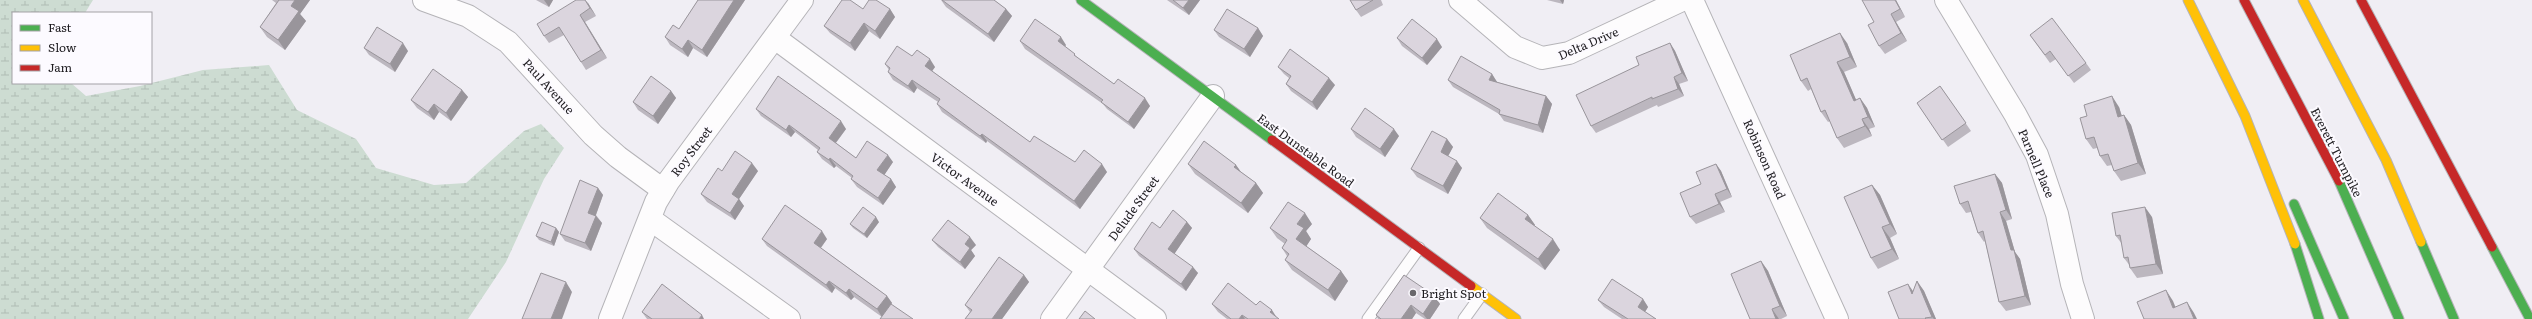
<svg xmlns="http://www.w3.org/2000/svg" width="2532" height="319" font-family="Literata,serif">
  <style>
    .wetland { fill: url(#wetland-marsh) }
    .lines { fill: none; stroke-linecap: round; stroke-linejoin: round }
    .lane-casing { stroke: #b5b4b8; stroke-width: 13 }
    .street-casing { stroke: #b5b4b8; stroke-width: 24 }
    .fast-casing { stroke: #b5b4b8; stroke-width: 11 }
    .slow-casing { stroke: #b5b4b8; stroke-width: 11 }
    .jam-casing { stroke: #b5b4b8; stroke-width: 11 }
    .lane { stroke: #fdfcfd; stroke-width: 11 }
    .street { stroke: #fdfcfd; stroke-width: 22 }
    .fast { stroke: #4caf50; stroke-width: 9 }
    .slow { stroke: #ffc107; stroke-width: 9 }
    .jam { stroke: #c62828; stroke-width: 9 }
    .wall { fill: #bcb7bf }
    .shaded-wall { fill: #99959b }
    .building { fill: #dbd5de; stroke: #99959b }
    .poi-dot { fill: #68666a; stroke: #fcfaff; stroke-width: 1.5 }
    .labels { text-anchor: middle; dominant-baseline: central; stroke-width: 4; stroke-linejoin: round; paint-order: stroke }
    .street-label { font-size: 12px; fill: #1e1c20; stroke: #fcfaff }
    .poi-label { font-size: 12px; fill: #1e1c20; stroke: #fcfaff; text-anchor: start }
  </style>
  <defs>
    <pattern id="wetland-marsh" width="20" height="14" patternUnits="userSpaceOnUse"><rect width="20" height="14" fill="#cddcd2"/><path d="M1 5h8M5 5V1M11 12h8M15 12V8" fill="none" stroke="#b0bcb4"/></pattern>
  </defs>
  <rect width="100%" height="100%" fill="#f0eef4"/>
  <!-- wetland -->
  <polygon class="wetland" points="0,0 93,0 85,13 13,13 13,83 71,83 86,96 140,86 203,70 269,65 297,110 356,139 376,168 434,185 466,183 524,131 541,124 564,148 544,179 506,262 468,319 0,319"/>
  <g class="lines">
    <!-- lane casing -->
    <g class="lane-casing">
      <g id="lane">
        <polyline points="1368,319 1419,248"/>
        <polyline points="1464,319 1482,294"/>
      </g>
    </g>
    <!-- street casing -->
    <g class="street-casing">
      <g id="street">
        <polyline points="424,0 468,16 508,42 593,135 618,157 663,190"/>
        <polyline points="1460,0 1515,47 1542,58 1569,53 1682,0"/>
        <polyline points="1692,0 1837,319"/>
        <polyline points="1946,0 2015,114 2037,155 2057,214 2072,284 2083,319"/>
        <polyline points="775,38 1155,319"/>
        <polyline points="650,219 789,319"/>
        <polyline points="610,319 656,202 668,182 802,0"/>
        <polyline points="1052,319 1213,96"/>
      </g>
    </g>
    <!-- fast casing -->
    <g class="fast-casing">
      <g id="fast">
        <polyline points="1081,0 1272,140"/>
        <polyline points="2339,181 2399,319"/>
        <polyline points="2294,204 2344,319"/>
        <polyline points="2421,242 2454,319"/>
        <polyline points="2295,244 2319,319"/>
        <polyline points="2492,247 2530,319"/>
      </g>
    </g>
    <!-- slow casing -->
    <g class="slow-casing">
      <g id="slow">
        <polyline points="2188,0 2245,116 2295,244"/>
        <polyline points="2303,0 2386,160 2421,242"/>
        <polyline points="1471,286 1516,319"/>
      </g>
    </g>
    <!-- jam casing -->
    <g class="jam-casing">
      <g id="jam">
        <polyline points="2244,0 2339,181"/>
        <polyline points="2361,0 2492,247"/>
        <polyline points="1272,140 1471,286"/>
      </g>
    </g>
    <!-- lane -->
    <use href="#lane" class="lane"/>
    <!-- street -->
    <use href="#street" class="street"/>
    <!-- fast -->
    <use href="#fast" class="fast"/>
    <!-- slow -->
    <use href="#slow" class="slow"/>
    <!-- jam -->
    <use href="#jam" class="jam"/>
  </g>
  <!-- wall -->
  <g class="wall">
    <polygon points="272,0 310,0 300,14 306,21 285,50 267,37 260,27 276,3"/>
    <polygon points="536,0 553,0 549,7"/>
    <polygon points="698,0 745,0 707,57 693,48 688,57 670,45 665,37 679,29"/>
    <polygon points="941,0 994,0 1006,9 1012,16 994,42 946,7"/>
    <polygon points="1167,0 1200,0 1189,15"/>
    <polygon points="1350,0 1381,0 1383,5 1361,17 1356,10"/>
    <polygon points="1547,0 1564,0 1563,4"/>
    <polygon points="1896,0 1905,17 1896,22 1907,41 1885,54 1879,46"/>
    <polygon points="588,3 596,16 585,22 607,58 586,70 564,35 549,43 544,36"/>
    <polygon points="863,9 890,9 895,17 880,39 869,31 855,51 830,33 824,26"/>
    <polygon points="1258,28 1263,36 1250,57 1219,37 1214,30"/>
    <polygon points="2030,35 2086,63 2091,70 2074,83 2056,59 2050,63"/>
    <polygon points="1397,38 1442,47 1427,65 1402,46"/>
    <polygon points="1020,41 1066,45 1065,46 1078,58 1114,84 1150,106 1134,129 1107,109 1103,104 1025,49"/>
    <polygon points="1670,43 1675,51 1688,81 1679,84 1684,96 1658,107 1657,105 1596,133 1591,126 1639,65"/>
    <polygon points="1847,43 1857,67 1844,72 1856,100 1860,98 1867,108 1875,127 1869,129 1872,136 1844,148 1837,138 1830,121 1828,122 1821,112 1811,89 1808,91 1801,81"/>
    <polygon points="364,48 408,51 395,72 369,55"/>
    <polygon points="912,56 935,67 932,71 1030,142 1075,162 1107,172 1080,209 987,141 986,143 942,112 937,104 938,102 917,88 914,93 893,80 888,72 889,70 885,64"/>
    <polygon points="1278,67 1335,85 1317,110 1291,91 1286,84 1289,78 1284,74"/>
    <polygon points="1492,74 1497,82 1546,96 1552,104 1543,133 1504,121 1499,114 1453,87 1448,80"/>
    <polygon points="1940,86 1971,131 1948,147 1917,103"/>
    <polygon points="462,90 468,97 451,121 439,112 434,120 417,108 411,100"/>
    <polygon points="671,91 676,98 658,124 638,110 633,102"/>
    <polygon points="2119,107 2122,116 2124,115 2131,125 2146,174 2121,181 2114,171 2112,165 2107,166 2100,156 2097,148 2093,149 2086,139"/>
    <polygon points="756,109 846,129 836,143 856,158 893,162 884,175 891,179 896,187 883,205 857,187 851,179 852,178 836,166 834,168 822,159 817,152 818,150 795,132 791,137 761,116"/>
    <polygon points="1351,129 1399,136 1385,157 1356,137"/>
    <polygon points="1447,139 1453,147 1448,156 1462,168 1448,194 1417,177 1411,169"/>
    <polygon points="1188,164 1236,165 1241,172 1256,183 1263,193 1248,213 1195,174"/>
    <polygon points="1716,164 1721,171 1732,197 1720,202 1725,212 1696,224 1690,217 1701,184"/>
    <polygon points="722,171 758,171 739,199 744,206 735,220 707,202 701,194"/>
    <polygon points="1995,174 2002,183 2012,219 2006,221 2015,252 2020,259 2031,305 2006,311 1999,302 1985,241 1984,242 1978,233 1971,212 1966,213 1960,204"/>
    <polygon points="1872,185 1880,195 1897,234 1890,238 1899,259 1878,269 1871,258"/>
    <polygon points="598,188 603,195 596,215 602,223 591,251 565,241 560,234"/>
    <polygon points="1528,215 1535,225 1534,226 1560,250 1545,270 1487,228 1480,218"/>
    <polygon points="2152,217 2163,274 2137,278 2130,268 2130,266 2124,258 2122,244 2116,236"/>
    <polygon points="879,222 867,238 853,228 850,224"/>
    <polygon points="1187,222 1192,228 1174,254 1198,273 1186,291 1139,256 1134,249"/>
    <polygon points="1312,224 1306,231 1311,239 1306,246 1341,271 1348,281 1335,301 1292,270 1285,260 1287,256 1282,248 1285,244 1277,238 1270,228"/>
    <polygon points="556,228 559,232 554,246 539,240 536,236"/>
    <polygon points="762,239 827,239 821,248 887,296 892,303 882,317 854,297 851,300 835,288 832,293 767,246"/>
    <polygon points="932,240 976,245 971,250 975,256 965,269 938,247"/>
    <polygon points="1761,261 1768,271 1787,316 1781,319 1750,319"/>
    <polygon points="1024,275 1029,282 1002,319 965,319 970,312 965,305"/>
    <polygon points="1404,275 1440,304 1430,319 1425,319 1416,313 1412,319 1378,319 1376,315"/>
    <polygon points="1917,281 1924,291 1936,319 1899,319 1913,291"/>
    <polygon points="1643,299 1648,307 1645,312 1656,319 1622,319 1604,307 1598,300"/>
    <polygon points="1212,304 1256,305 1279,319 1227,319 1218,312"/>
    <polygon points="642,312 704,319 647,319"/>
  </g>
  <!-- shaded-wall -->
  <g class="shaded-wall">
    <polygon points="295,0 310,0 300,14 306,21 285,50 278,40 291,6"/>
    <polygon points="544,0 553,0 549,7"/>
    <polygon points="585,0 588,3 596,16 590,8"/>
    <polygon points="734,0 745,0 707,57 702,50"/>
    <polygon points="1189,0 1200,0 1189,15 1183,8"/>
    <polygon points="1560,0 1564,0 1563,4"/>
    <polygon points="1895,0 1896,0 1905,17 1900,9"/>
    <polygon points="890,9 895,17 880,39 875,31"/>
    <polygon points="1006,9 1012,16 994,42 988,34"/>
    <polygon points="1891,14 1896,22 1907,41 1901,33"/>
    <polygon points="580,15 585,22 607,58 601,50"/>
    <polygon points="864,23 869,31 855,51 850,43"/>
    <polygon points="1258,28 1263,36 1250,57 1244,49"/>
    <polygon points="1840,33 1847,43 1857,67 1850,57"/>
    <polygon points="1061,37 1066,45 1063,49 1058,41"/>
    <polygon points="1437,39 1442,47 1427,65 1422,58"/>
    <polygon points="688,40 693,48 688,57 682,49"/>
    <polygon points="403,43 408,51 395,72 390,64"/>
    <polygon points="1670,43 1675,51 1688,81 1682,73"/>
    <polygon points="930,59 935,67 930,74 925,66"/>
    <polygon points="1837,62 1844,72 1861,111 1854,101"/>
    <polygon points="1492,74 1497,82 1494,88 1489,80"/>
    <polygon points="1674,77 1679,84 1684,96 1678,89"/>
    <polygon points="1329,78 1335,85 1317,110 1312,102"/>
    <polygon points="912,80 917,88 914,93 908,86"/>
    <polygon points="462,90 468,97 451,121 446,113"/>
    <polygon points="671,91 676,98 658,124 653,116"/>
    <polygon points="1546,96 1552,104 1543,133 1538,125"/>
    <polygon points="2112,96 2119,107 2125,127 2118,117"/>
    <polygon points="1145,98 1150,106 1134,129 1128,122"/>
    <polygon points="1860,98 1867,108 1875,127 1868,117"/>
    <polygon points="434,104 439,112 434,120 428,112"/>
    <polygon points="2124,115 2131,125 2146,174 2138,163"/>
    <polygon points="1862,119 1869,129 1872,136 1865,126"/>
    <polygon points="841,121 846,129 834,145 829,138"/>
    <polygon points="789,125 795,132 791,137 786,130"/>
    <polygon points="1394,129 1399,136 1385,157 1380,149"/>
    <polygon points="982,134 987,141 986,143 980,136"/>
    <polygon points="1447,139 1453,147 1446,160 1441,152"/>
    <polygon points="888,155 893,162 883,177 877,170"/>
    <polygon points="830,158 836,166 834,168 829,160"/>
    <polygon points="1457,161 1462,168 1448,194 1443,186"/>
    <polygon points="752,163 758,171 739,199 744,206 735,220 730,213 732,194"/>
    <polygon points="1102,164 1107,172 1080,209 1074,201"/>
    <polygon points="1716,164 1721,171 1732,197 1727,189"/>
    <polygon points="1236,165 1243,175 1234,167"/>
    <polygon points="1995,174 2002,183 2012,219 2006,210"/>
    <polygon points="891,179 896,187 883,205 878,198"/>
    <polygon points="1256,183 1263,193 1248,213 1241,203"/>
    <polygon points="1872,185 1880,195 1897,234 1890,224"/>
    <polygon points="598,188 603,195 594,220 588,213"/>
    <polygon points="1715,194 1720,202 1725,212 1719,204"/>
    <polygon points="2145,207 2152,217 2163,274 2156,264"/>
    <polygon points="2000,212 2006,221 2015,252 2020,259 2031,305 2025,296"/>
    <polygon points="1305,213 1312,224 1306,231 1311,239 1304,250 1296,239 1297,224"/>
    <polygon points="1528,215 1535,225 1532,230 1525,219"/>
    <polygon points="596,216 602,223 591,251 585,243"/>
    <polygon points="876,217 879,222 867,238 864,234"/>
    <polygon points="1187,222 1192,228 1173,256 1168,249"/>
    <polygon points="1882,227 1890,238 1899,259 1892,249"/>
    <polygon points="556,228 559,232 554,246 551,242"/>
    <polygon points="822,231 827,239 819,250 814,243"/>
    <polygon points="970,237 976,245 971,250 975,256 965,269 960,262 965,244"/>
    <polygon points="1553,239 1560,250 1545,270 1538,259"/>
    <polygon points="1761,261 1768,271 1787,316 1780,306"/>
    <polygon points="1193,267 1198,273 1186,291 1181,284"/>
    <polygon points="1341,271 1348,281 1335,301 1328,290"/>
    <polygon points="1024,275 1029,282 1002,319 992,319"/>
    <polygon points="829,281 835,288 832,293 826,285"/>
    <polygon points="1917,281 1924,291 1936,319 1934,319 1932,317"/>
    <polygon points="566,282 572,292 562,319 551,319"/>
    <polygon points="1908,284 1915,294 1912,294"/>
    <polygon points="849,289 854,297 851,300 846,293"/>
    <polygon points="2166,290 2173,301 2180,318 2173,308"/>
    <polygon points="887,296 892,303 882,317 877,309"/>
    <polygon points="1435,296 1440,304 1430,319 1427,319 1423,314"/>
    <polygon points="1643,299 1648,307 1643,315 1638,307"/>
    <polygon points="2187,302 2194,313 2197,319 2194,319"/>
    <polygon points="1411,305 1416,313 1412,319 1401,319"/>
    <polygon points="1772,309 1779,319 1776,319"/>
    <polygon points="1272,310 1277,318 1270,312"/>
    <polygon points="702,315 704,319 699,319"/>
    <polygon points="1242,315 1245,319 1239,319"/>
  </g>
  <!-- building -->
  <g class="building">
    <polygon points="279,0 295,0 291,6 299,11 278,40 260,27"/>
    <polygon points="576,0 585,0 590,8 580,15 601,50 581,62 559,27 544,36 537,24"/>
    <polygon points="698,0 734,0 702,50 688,40 682,49 665,37 673,25 679,29"/>
    <polygon points="842,0 850,0 863,9 869,0 876,0 890,9 875,31 864,23 850,43 824,26"/>
    <polygon points="942,0 994,0 1006,9 988,34"/>
    <polygon points="1173,0 1189,0 1183,8"/>
    <polygon points="1350,0 1373,0 1356,10"/>
    <polygon points="1862,0 1895,0 1900,9 1891,14 1901,33 1879,46 1868,25 1874,22"/>
    <polygon points="1227,9 1258,28 1244,49 1214,30"/>
    <polygon points="2052,18 2086,63 2068,76 2050,51 2045,55 2030,35"/>
    <polygon points="1035,19 1061,37 1058,41 1075,54 1074,55 1114,84 1118,79 1145,98 1128,122 1101,102 1103,100 1020,41"/>
    <polygon points="1412,19 1437,39 1422,58 1397,38"/>
    <polygon points="377,27 403,43 390,64 364,48"/>
    <polygon points="1840,33 1850,57 1837,62 1854,101 1860,98 1868,117 1862,119 1865,126 1837,138 1825,110 1821,112 1807,78 1801,81 1790,55"/>
    <polygon points="1670,43 1682,73 1674,77 1678,89 1652,99 1652,97 1591,126 1576,95 1639,65 1636,57"/>
    <polygon points="897,46 912,56 917,50 930,59 925,66 1030,142 1034,136 1075,162 1084,150 1102,164 1074,201 982,134 980,136 937,104 940,99 912,80 908,86 888,72 890,68 885,64"/>
    <polygon points="1290,49 1329,78 1312,102 1286,84 1291,76 1278,67"/>
    <polygon points="1461,56 1492,74 1489,80 1546,96 1538,125 1499,114 1500,110 1448,80"/>
    <polygon points="433,69 462,90 446,113 434,104 428,112 411,100"/>
    <polygon points="651,76 671,91 653,116 633,102"/>
    <polygon points="778,76 841,121 829,138 856,158 867,141 888,155 877,170 891,179 878,198 851,179 853,176 830,158 829,160 817,152 820,148 789,125 786,130 756,109"/>
    <polygon points="1940,86 1966,123 1942,140 1917,103"/>
    <polygon points="2112,96 2118,117 2124,115 2138,163 2114,171 2108,154 2100,156 2094,137 2086,139 2080,118 2087,116 2084,105"/>
    <polygon points="1365,108 1394,129 1380,149 1351,129"/>
    <polygon points="1432,131 1447,139 1441,152 1457,161 1443,186 1411,169"/>
    <polygon points="1204,141 1236,165 1234,167 1256,183 1241,203 1188,164"/>
    <polygon points="735,151 752,163 732,194 739,199 730,213 701,194 718,168 722,171"/>
    <polygon points="1716,164 1727,189 1715,194 1719,204 1690,217 1680,193 1701,184 1696,172"/>
    <polygon points="1995,174 2006,210 2000,212 2011,250 2014,250 2025,296 1999,302 1983,231 1978,233 1968,201 1960,204 1954,186"/>
    <polygon points="580,180 598,188 588,213 596,216 585,243 560,234"/>
    <polygon points="1872,185 1890,224 1882,227 1892,249 1871,258 1844,197"/>
    <polygon points="1498,193 1528,215 1525,219 1553,239 1538,259 1480,218"/>
    <polygon points="1288,202 1305,213 1297,224 1304,228 1296,239 1341,271 1328,290 1285,260 1289,254 1282,248 1287,240 1270,228"/>
    <polygon points="785,205 822,231 814,243 887,296 877,309 849,289 846,293 829,281 826,285 762,239"/>
    <polygon points="863,207 876,217 864,234 850,224"/>
    <polygon points="2145,207 2156,264 2130,268 2128,257 2124,258 2120,235 2116,236 2112,213"/>
    <polygon points="1173,210 1187,222 1168,249 1193,267 1181,284 1134,249 1152,222 1160,228"/>
    <polygon points="948,220 970,237 965,244 970,248 960,262 932,240"/>
    <polygon points="542,222 556,228 551,242 536,236"/>
    <polygon points="999,257 1024,275 992,319 965,319 972,310 965,305"/>
    <polygon points="1761,261 1780,306 1772,309 1776,319 1750,319 1731,274"/>
    <polygon points="541,273 566,282 551,319 522,319"/>
    <polygon points="1404,275 1435,296 1423,314 1411,305 1401,319 1381,319 1376,315"/>
    <polygon points="1612,279 1643,299 1638,307 1656,319 1628,319 1598,300"/>
    <polygon points="1917,281 1932,317 1925,318 1926,319 1899,319 1888,292 1908,284 1912,294"/>
    <polygon points="1228,283 1256,305 1260,301 1272,310 1270,312 1279,319 1248,319 1242,315 1239,319 1231,319 1212,304"/>
    <polygon points="662,284 702,315 699,319 652,319 642,312"/>
    <polygon points="2166,290 2173,308 2187,302 2194,319 2144,319 2137,302"/>
    <polygon points="891,304 913,319 880,319"/>
    <polygon points="1085,311 1095,319 1079,319"/>
  </g>
  <!-- markers -->
  <circle class="poi-dot" cx="1413" cy="293" r="4"/>
  <g class="labels">
    <!-- street labels -->
    <g class="street-label">
      <text transform="translate(1588 43) rotate(-23)">Delta Drive</text>
      <text transform="translate(549 86) rotate(48)">Paul Avenue</text>
      <text transform="translate(1306 150) rotate(36)">East Dunstable Road</text>
      <text transform="translate(691 151) rotate(-53)">Roy Street</text>
      <text transform="translate(2337 152) rotate(63)">Everett Turnpike</text>
      <text transform="translate(1765 159) rotate(66)">Robinson Road</text>
      <text transform="translate(2037 163) rotate(67)">Parnell Place</text>
      <text transform="translate(965 179) rotate(36)">Victor Avenue</text>
      <text transform="translate(1133 208) rotate(-54)">Delude Street</text>
    </g>
    <!-- poi labels -->
    <g class="poi-label">
      <text x="1421" y="293">Bright Spot</text>
    </g>
  </g>
  <!-- legend -->
  <rect x="12" y="12" width="140" height="72" fill="#fcfaff" stroke="#a3a1a6"/>
  <rect x="20" y="25" width="20" height="6" fill="#4caf50" stroke="#a3a1a6"/>
  <text x="48" y="32" font-size="12" fill="#1e1c20">Fast</text>
  <rect x="20" y="45" width="20" height="6" fill="#ffc107" stroke="#a3a1a6"/>
  <text x="48" y="52" font-size="12" fill="#1e1c20">Slow</text>
  <rect x="20" y="65" width="20" height="6" fill="#c62828" stroke="#a3a1a6"/>
  <text x="48" y="72" font-size="12" fill="#1e1c20">Jam</text>
</svg>
